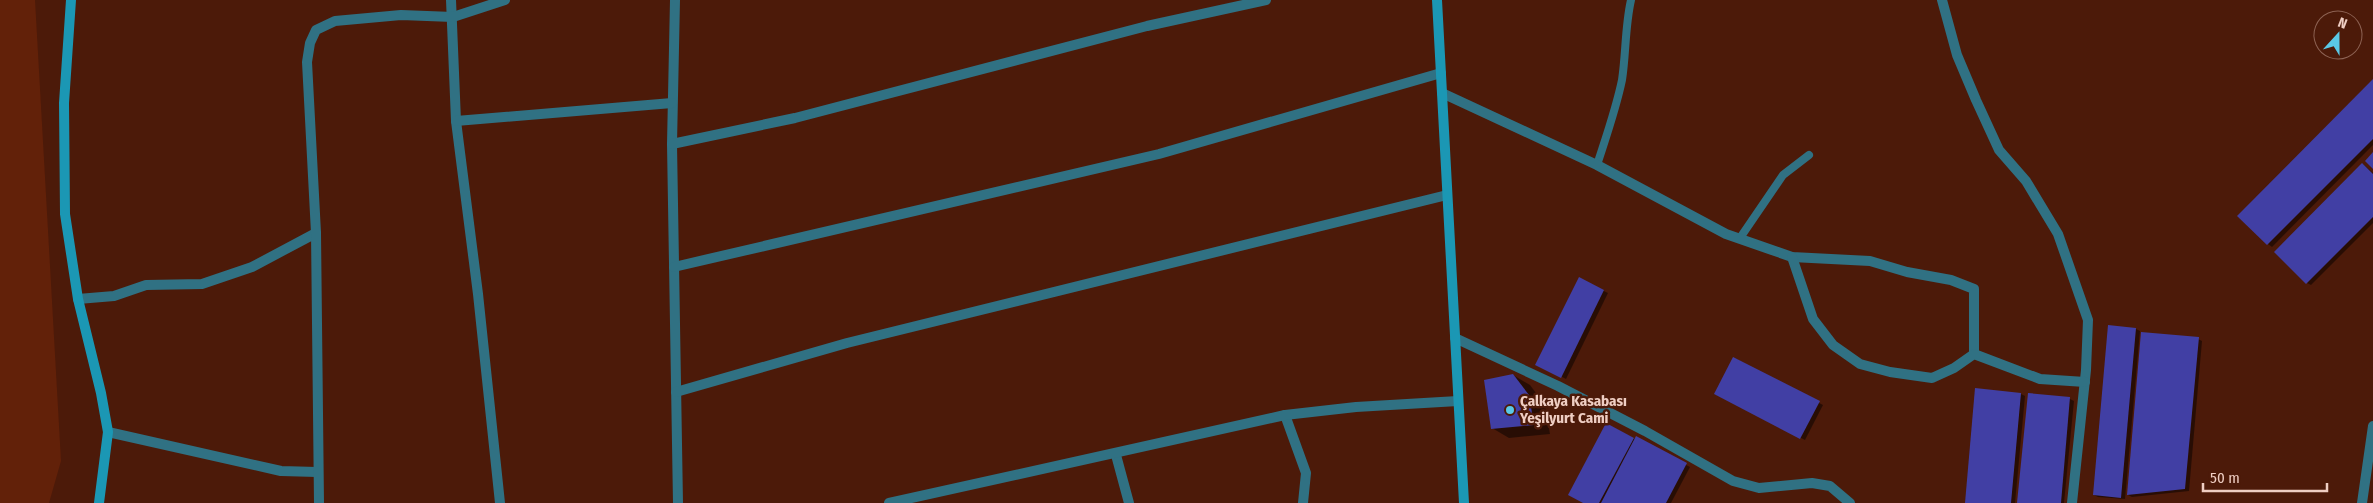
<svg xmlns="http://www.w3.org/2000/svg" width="2373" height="503" font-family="'Fira Sans Condensed',sans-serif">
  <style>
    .green { fill: #622109 }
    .shadow { fill: #0007 }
    .building { fill: #413fa4 }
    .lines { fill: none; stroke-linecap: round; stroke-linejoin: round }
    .lane { stroke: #307183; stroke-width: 8 }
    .street { stroke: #307183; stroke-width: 10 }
    .secondary { stroke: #1b97b4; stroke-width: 10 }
    .poi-dot { fill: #5ac8e6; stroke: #4c1a09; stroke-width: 2 }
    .labels { text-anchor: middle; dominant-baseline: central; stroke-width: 5; stroke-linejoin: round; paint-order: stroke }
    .poi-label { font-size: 15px; font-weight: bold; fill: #efcec3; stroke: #4c1a09; text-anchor: start }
  </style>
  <rect width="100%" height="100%" fill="#4c1a09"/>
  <!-- green -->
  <polygon class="green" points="0,0 35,0 61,461 49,503 0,503"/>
  <!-- shadow -->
  <g class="shadow">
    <polygon points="2373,81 2373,145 2272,247 2268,244"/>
    <polygon points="2363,164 2373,173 2373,223 2311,285 2307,283"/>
    <polygon points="1579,279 1608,293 1566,379 1537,364"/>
    <polygon points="2136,329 2140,331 2125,499 2098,497 2094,495"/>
    <polygon points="2198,339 2202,341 2189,491 2132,497 2128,495"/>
    <polygon points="1734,358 1823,405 1805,440 1715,394"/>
    <polygon points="1513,375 1530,385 1545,405 1550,434 1509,438 1492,428"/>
    <polygon points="2021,394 2025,396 2015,503 1966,503"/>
    <polygon points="2029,395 2070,399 2074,401 2064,503 2019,503"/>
    <polygon points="1606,424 1690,467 1671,503 1586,503"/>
  </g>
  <!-- building -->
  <g class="building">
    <polygon points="2373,79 2373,139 2267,245 2237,216"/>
    <polygon points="2373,152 2373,169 2365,161"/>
    <polygon points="2362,163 2373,174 2373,217 2306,284 2274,252"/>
    <polygon points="1579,277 1604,290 1561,378 1535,365"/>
    <polygon points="2108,325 2136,328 2121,498 2093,495"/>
    <polygon points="2141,332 2199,337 2185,489 2127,495"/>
    <polygon points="1733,357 1820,401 1800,439 1714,394"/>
    <polygon points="1513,374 1529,395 1534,425 1491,429 1484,380"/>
    <polygon points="1975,388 2021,393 2011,503 1965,503"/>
    <polygon points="2028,393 2070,397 2061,503 2017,503"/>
    <polygon points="1606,423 1634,438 1599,503 1583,503 1568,495"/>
    <polygon points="1636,436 1687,463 1666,503 1601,503"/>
  </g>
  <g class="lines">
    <!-- lane -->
    <g class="lane">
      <path d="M1597,165c9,-28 19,-56 25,-85 4,-26 3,-54 9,-80"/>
      <polyline points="1740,238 1783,175 1809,155"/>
    </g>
    <!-- street -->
    <g class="street">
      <polyline points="451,0 456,121 478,294 500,503"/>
      <polyline points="675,0 672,144 678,503"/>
      <polyline points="1942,0 1957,55 1976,100 1999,150 2026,181 2058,234 2088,320 2086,370 2072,503"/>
      <polyline points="1442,93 1597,165 1726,234 1792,257 1870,261 1907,272 1951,280 1974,289 1974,354"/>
      <polyline points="456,121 672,103"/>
      <polyline points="672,144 795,118 1147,26 1266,0"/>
      <polyline points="1792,257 1813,319 1833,345 1860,364 1890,372 1932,378 1954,368 1974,354 2040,379 2085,382"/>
      <polyline points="674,267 1159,154 1441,73"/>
      <polyline points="78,299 114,296 146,285 202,284 252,267 316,233"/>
      <polyline points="1455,338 1558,386 1645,431 1733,481 1759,488 1812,483 1830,486 1850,503"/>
      <polyline points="676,392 847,343 1447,195"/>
      <polyline points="1285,415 1306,473 1303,503"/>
      <polyline points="108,432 281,471 317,472"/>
      <polyline points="1116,455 1129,503"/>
      <polyline points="319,503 316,233 307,62 310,43 316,30 335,21 401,15 453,17 505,0"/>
      <polyline points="889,503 1285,415 1356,407 1458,401"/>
      <polyline points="2362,503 2373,426"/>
    </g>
    <!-- secondary -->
    <g class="secondary">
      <polyline points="71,0 64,103 65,214 78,299 101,393 108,432 99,503"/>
      <polyline points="1437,0 1464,503"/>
    </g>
  </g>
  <!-- markers -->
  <circle class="poi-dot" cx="1510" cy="410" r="5"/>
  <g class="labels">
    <!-- poi labels -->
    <g class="poi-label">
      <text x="1520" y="401">Çalkaya Kasabası<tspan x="1520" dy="17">Yeşilyurt Cami</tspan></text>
    </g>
  </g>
  <!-- north arrow -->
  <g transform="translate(2338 35) rotate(21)"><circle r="24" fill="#4c1a09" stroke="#8d6253"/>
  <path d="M0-4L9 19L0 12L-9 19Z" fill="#5ac8e6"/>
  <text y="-8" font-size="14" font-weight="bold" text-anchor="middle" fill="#efcec3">N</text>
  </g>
  <!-- scale -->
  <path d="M2203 483v8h124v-8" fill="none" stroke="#efcec3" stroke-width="2.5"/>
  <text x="2210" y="483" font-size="15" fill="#efcec3" stroke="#4c1a09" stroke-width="4" paint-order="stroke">50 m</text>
</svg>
